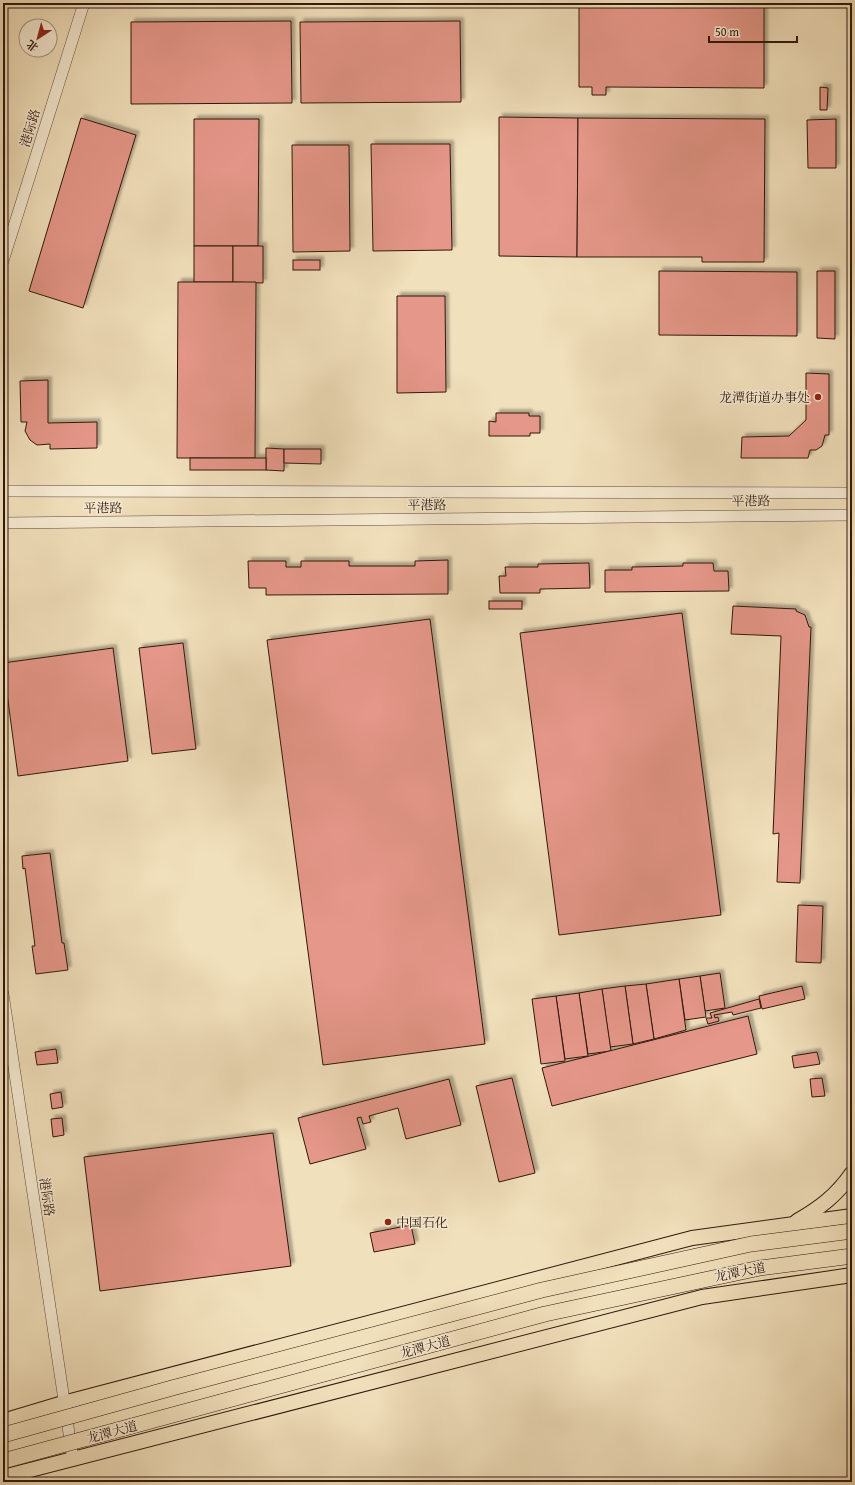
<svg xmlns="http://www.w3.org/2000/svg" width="855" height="1485" font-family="'Gentium Book Plus','Noto Serif SC',serif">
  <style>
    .building { fill: #e59789; stroke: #31170c; filter: url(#shadow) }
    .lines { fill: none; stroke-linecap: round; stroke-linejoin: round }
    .tertiary-casing { stroke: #614938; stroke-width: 12 }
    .primary-casing { stroke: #31170c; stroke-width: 16 }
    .tertiary { stroke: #f6ebd3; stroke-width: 11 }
    .primary { stroke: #f1e0bc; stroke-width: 14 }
    .trunk-bridge-casing { stroke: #31170c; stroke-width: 16; stroke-linecap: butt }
    .trunk-bridge { stroke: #f1e0bc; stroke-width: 15 }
    .poi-dot { fill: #8f2418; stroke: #f6ebd3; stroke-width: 1.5 }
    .labels { text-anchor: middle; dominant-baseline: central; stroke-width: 3; stroke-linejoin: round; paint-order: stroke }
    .street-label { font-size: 13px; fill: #31170c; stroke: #f6ebd3 }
    .poi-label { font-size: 13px; fill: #31170c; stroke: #f6ebd3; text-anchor: end }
  </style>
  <defs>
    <filter id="shadow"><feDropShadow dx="3.5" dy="-3.5" stdDeviation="1" flood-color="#0004"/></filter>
  </defs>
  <rect width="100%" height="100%" fill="#f1e0bc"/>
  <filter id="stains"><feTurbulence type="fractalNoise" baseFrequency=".005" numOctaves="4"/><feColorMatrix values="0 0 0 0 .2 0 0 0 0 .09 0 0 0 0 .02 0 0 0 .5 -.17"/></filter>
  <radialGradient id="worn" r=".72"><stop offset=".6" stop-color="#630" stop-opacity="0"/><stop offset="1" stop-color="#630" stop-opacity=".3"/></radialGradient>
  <!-- building -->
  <g class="building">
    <polygon points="579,3 764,3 764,88 606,87 606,95 592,95 592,87 579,87"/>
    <polygon points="291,21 292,103 131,104 131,22"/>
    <polygon points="460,21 461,102 301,103 300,22"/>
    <polygon points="820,87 828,88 827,110 820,110"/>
    <polygon points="499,117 578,118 577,257 499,256"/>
    <polygon points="81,118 136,135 83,308 29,291"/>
    <polygon points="578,118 765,119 764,262 702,262 702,257 577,257"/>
    <polygon points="194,119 259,119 258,246 194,246"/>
    <polygon points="836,119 836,168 808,168 807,120"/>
    <polygon points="371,144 450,144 452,250 373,251"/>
    <polygon points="292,145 349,145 350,251 293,252"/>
    <rect x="194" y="246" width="39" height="36"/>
    <polygon points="233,246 263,246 263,283 233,282"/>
    <rect x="293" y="260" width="27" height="10"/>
    <polygon points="659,271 797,272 797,336 659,335"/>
    <polygon points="817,271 835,271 835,339 817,338"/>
    <polygon points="178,282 256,282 255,458 177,458"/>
    <polygon points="397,296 445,296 446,392 397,393"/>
    <polygon points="806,373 829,374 829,435 825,435 822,446 816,450 810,450 808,458 741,458 742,437 789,436 806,420"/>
    <polygon points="48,380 48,423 97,422 97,448 50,449 50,444 37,445 30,440 25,431 27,422 21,422 20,381"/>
    <polygon points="496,413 529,413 529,416 540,416 540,433 530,433 530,436 489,436 489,421 496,422"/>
    <polygon points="266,448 284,449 284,471 266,470"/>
    <polygon points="284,449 321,449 321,464 284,463"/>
    <rect x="190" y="458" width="76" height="12"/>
    <polygon points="448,560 448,594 266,595 266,588 249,588 248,561 286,561 286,567 301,567 301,561 349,561 349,566 415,566 415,561"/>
    <polygon points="589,563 590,588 540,589 540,593 500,593 499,576 506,576 505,567 538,567 538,564"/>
    <polygon points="683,563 713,563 714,571 728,571 729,591 605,592 605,570 632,570 632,567 683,566"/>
    <rect x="489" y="601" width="33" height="8"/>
    <polygon points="733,606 796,609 796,611 805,615 809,627 811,627 800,883 777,882 779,833 773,834 781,636 731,634"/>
    <polygon points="682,613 721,915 559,935 520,633"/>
    <polygon points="430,619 485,1044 323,1065 267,640"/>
    <polygon points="183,643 196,749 152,754 139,648"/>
    <polygon points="113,648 128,761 18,776 3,663"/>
    <polygon points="50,853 62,943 64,943 68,970 36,974 32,946 35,946 25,868 23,869 22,856"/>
    <polygon points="798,905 823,906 821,963 796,962"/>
    <polygon points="720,973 725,1008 705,1011 700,976"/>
    <polygon points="700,976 706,1017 685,1020 679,979"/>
    <polygon points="679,979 686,1030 654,1039 646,984"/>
    <polygon points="646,984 654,1039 633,1044 625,986"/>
    <polygon points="625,986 633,1044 610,1047 602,989"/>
    <polygon points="802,986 805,999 762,1009 759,996"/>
    <polygon points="602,989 611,1051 588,1054 579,993"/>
    <polygon points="579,993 588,1056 565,1059 556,996"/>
    <polygon points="556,996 565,1061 541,1064 532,999"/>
    <polygon points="759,999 761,1008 733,1015 732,1012 714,1015 715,1018 718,1017 719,1021 708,1024 706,1018 712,1018 710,1013"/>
    <polygon points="748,1016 757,1054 552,1106 542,1068"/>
    <polygon points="56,1049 58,1063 37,1065 35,1052"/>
    <polygon points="817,1052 820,1064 794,1068 792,1056"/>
    <polygon points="512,1078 535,1173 499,1182 476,1086"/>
    <polygon points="822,1078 825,1096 812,1097 810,1079"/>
    <polygon points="449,1079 461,1125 406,1139 398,1108 369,1116 371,1122 363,1124 361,1117 357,1118 366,1149 310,1164 298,1118"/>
    <polygon points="61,1092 63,1107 52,1109 50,1094"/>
    <polygon points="62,1118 64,1135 53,1137 51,1119"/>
    <polygon points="273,1133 291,1266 100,1291 84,1157"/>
    <polygon points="411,1225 415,1244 374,1252 370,1233"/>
  </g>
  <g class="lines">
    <!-- tertiary casing -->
    <g class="tertiary-casing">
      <g id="tertiary">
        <polyline points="3,261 84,3"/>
        <polyline points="3,491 852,493"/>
        <polyline points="3,523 852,515"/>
        <polyline points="3,994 73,1460"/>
      </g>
    </g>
    <!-- primary casing -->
    <g class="primary-casing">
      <g id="primary">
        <path d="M797,1221c23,-13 40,-26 55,-48"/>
        <polyline points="3,1421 63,1403 692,1238 852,1216"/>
        <polyline points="3,1477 702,1297 852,1275"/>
      </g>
    </g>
    <!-- tertiary -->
    <use href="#tertiary" class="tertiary"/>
    <!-- primary -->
    <use href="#primary" class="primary"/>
    <!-- trunk-bridge casing -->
    <g class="trunk-bridge-casing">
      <g id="trunk-bridge">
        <polyline points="3,1435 172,1388 542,1290 751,1244 852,1231"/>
        <polyline points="3,1461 545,1314 760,1268 852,1256"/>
      </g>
    </g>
    <!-- trunk-bridge -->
    <use href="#trunk-bridge" class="trunk-bridge"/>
  </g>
  <!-- markers -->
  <g class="poi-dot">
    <circle cx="818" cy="397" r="4"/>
    <circle cx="388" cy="1222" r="4"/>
  </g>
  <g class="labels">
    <!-- street labels -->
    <g class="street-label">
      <text transform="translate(30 128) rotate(-73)">港际路</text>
      <text transform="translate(751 501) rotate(-1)">平港路</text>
      <text transform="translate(427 505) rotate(-1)">平港路</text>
      <text transform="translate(103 508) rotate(-1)">平港路</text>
      <text transform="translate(47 1197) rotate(82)">港际路</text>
      <text transform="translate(740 1272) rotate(-11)">龙潭大道</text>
      <text transform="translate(425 1347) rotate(-15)">龙潭大道</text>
      <text transform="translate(112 1432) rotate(-15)">龙潭大道</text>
    </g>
    <!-- poi labels -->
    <g class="poi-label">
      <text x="810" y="397">龙潭街道办事处</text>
      <text x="396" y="1222" text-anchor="start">中国石化</text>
    </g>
  </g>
  <!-- margin -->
  <rect width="855" height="1485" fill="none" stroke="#f1e0bc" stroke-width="16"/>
  <rect x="4" y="4" width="847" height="1477" fill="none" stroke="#31170c" stroke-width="2"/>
  <rect x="8" y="8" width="839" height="1469" fill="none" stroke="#31170c"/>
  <!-- north arrow -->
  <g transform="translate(38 38) rotate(216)"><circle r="19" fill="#f6ebd3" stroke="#a79683"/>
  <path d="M0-3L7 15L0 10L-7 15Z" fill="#8f2418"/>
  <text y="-6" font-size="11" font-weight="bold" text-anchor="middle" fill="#31170c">北</text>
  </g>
  <!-- scale -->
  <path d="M709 36v6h88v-6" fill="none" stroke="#31170c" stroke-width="2"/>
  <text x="715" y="36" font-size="12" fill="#31170c" stroke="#f6ebd3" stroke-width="3" paint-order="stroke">50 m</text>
  <rect width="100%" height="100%" filter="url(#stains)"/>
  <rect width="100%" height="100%" fill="url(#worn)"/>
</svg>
